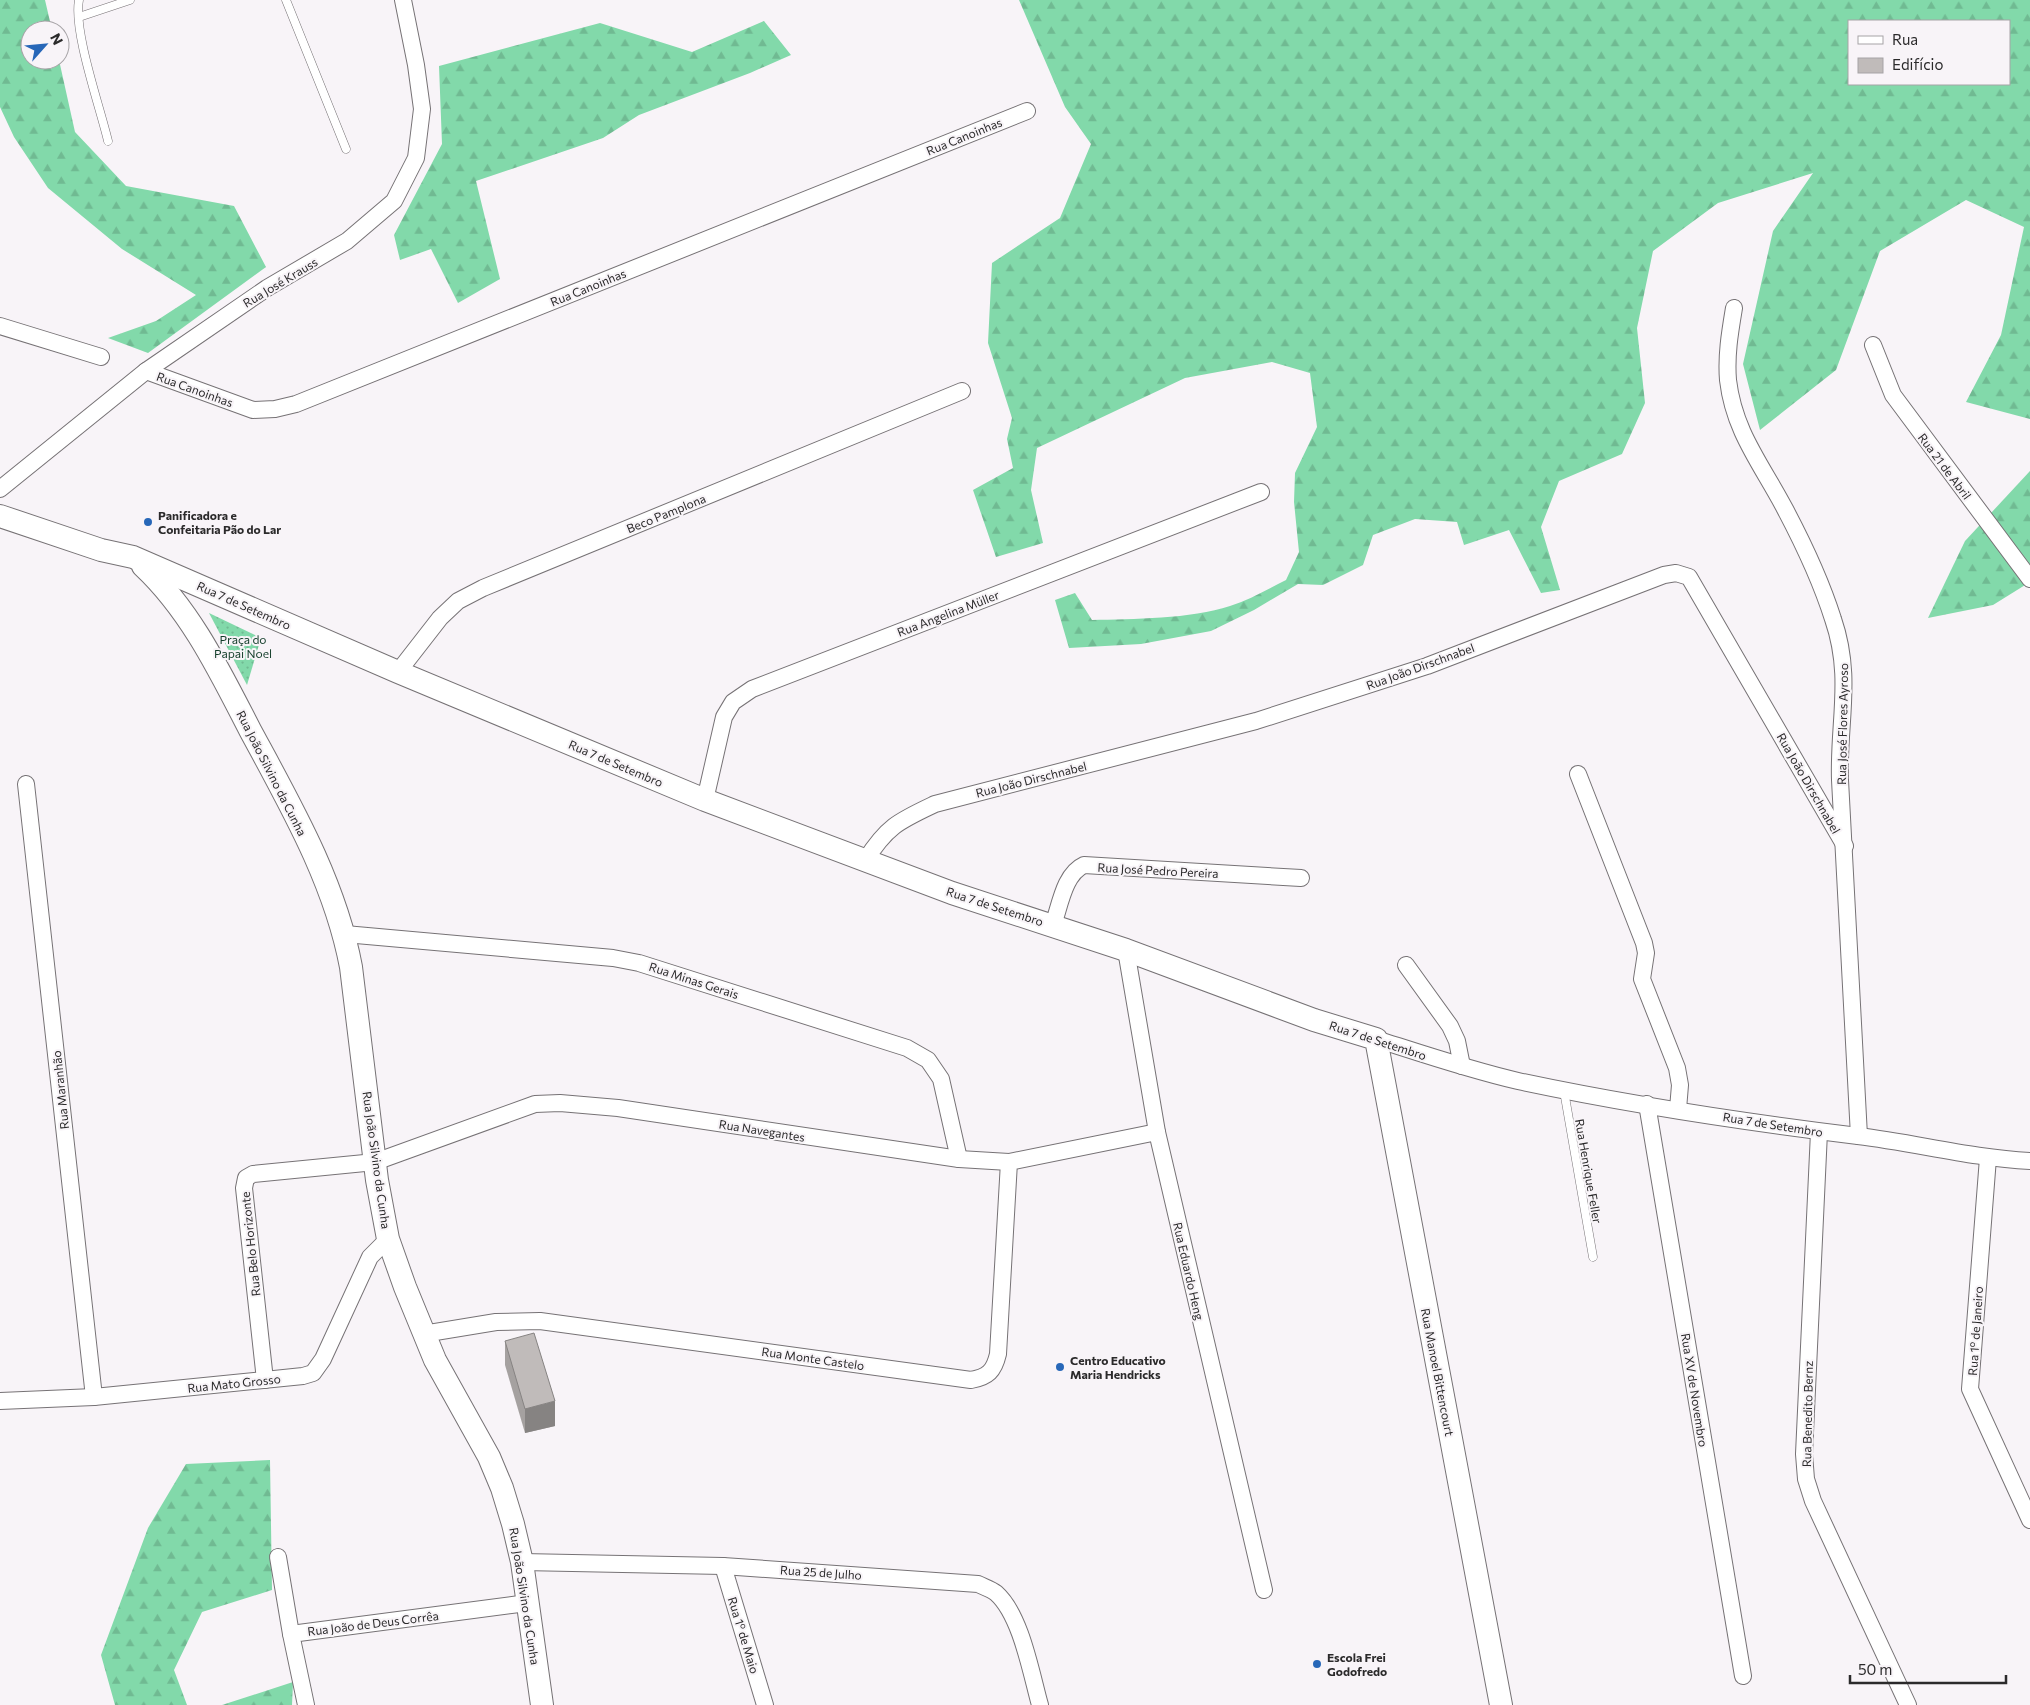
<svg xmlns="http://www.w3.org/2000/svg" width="2030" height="1705" font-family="Commissioner,sans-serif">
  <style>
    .forest { fill: url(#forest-firs); fill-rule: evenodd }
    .park { fill: url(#park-dots) }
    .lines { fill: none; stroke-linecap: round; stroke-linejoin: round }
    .lane-casing { stroke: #767275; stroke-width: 9 }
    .street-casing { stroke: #767275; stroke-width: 18 }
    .secondary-casing { stroke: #767275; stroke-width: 24 }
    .lane { stroke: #fff; stroke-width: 8 }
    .street { stroke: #fff; stroke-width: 16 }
    .secondary { stroke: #fff; stroke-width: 22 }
    .wall { fill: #a5a1a0 }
    .shaded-wall { fill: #868382 }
    .building { fill: #c0bbba; stroke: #868382 }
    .poi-dot { fill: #2767b8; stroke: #f8f4f8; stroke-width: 2 }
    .labels { text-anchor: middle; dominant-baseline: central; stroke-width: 4; stroke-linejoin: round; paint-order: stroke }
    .street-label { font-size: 12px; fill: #2b2a2b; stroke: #f8f4f8 }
    .poi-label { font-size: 12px; font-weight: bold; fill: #2b2a2b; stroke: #f8f4f8; text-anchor: start }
    .park-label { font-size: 12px; fill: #113c28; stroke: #f8f4f8 }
  </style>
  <defs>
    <pattern id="forest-firs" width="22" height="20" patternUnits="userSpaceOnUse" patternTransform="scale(1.25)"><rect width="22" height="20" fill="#82d9aa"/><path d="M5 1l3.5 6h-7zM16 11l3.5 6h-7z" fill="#70ba92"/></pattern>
    <pattern id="park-dots" width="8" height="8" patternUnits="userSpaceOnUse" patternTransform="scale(1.25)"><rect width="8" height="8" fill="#82d9aa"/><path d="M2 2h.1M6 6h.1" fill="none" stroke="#70ba92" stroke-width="1.8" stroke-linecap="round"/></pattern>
  </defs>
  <rect width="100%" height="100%" fill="#f8f4f8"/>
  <!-- forest -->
  <g class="forest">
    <polygon points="0,0 45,0 52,30 30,30 30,60 59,60 75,132 126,186 234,206 266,267 148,353 108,338 156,321 196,295 122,249 48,188 14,137 0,107"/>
    <path d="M1019,0h1011v419l-64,-17 35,-67 23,-108 -58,-27 -86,51 -44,119 -76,60 -17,-66 30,-133 40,-58 -95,30 -65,48 -16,77 8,75 -23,51 -63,27 -18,46 19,63 -19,3 -32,-63 -45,15 -7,-23 -42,-3 -42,16 -10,30 -40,20 -25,-1 -44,26 -43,21 -70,13 -72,4 -14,-48 20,-7 17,27c40,-1 99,-1 138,-14 19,-6 38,-17 56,-26l13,-28 -5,-50 1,-29 22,-46 -7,-54 -38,-11 -87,16 -148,70 -6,42 12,53 -47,14 -23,-67 40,-22 -6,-29 5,-21 -24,-75 4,-80 68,-45 31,-74 -26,-37zM1849,21h160v63h-160z"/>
    <polygon points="764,21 791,55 750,73 639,115 603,138 476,181 500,279 458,303 431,249 400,260 394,235 442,144 439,66 600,23 692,52"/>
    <polygon points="2030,471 2030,582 1993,605 1928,618 1965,541"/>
    <polygon points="270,1460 272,1590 202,1612 174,1670 187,1705 115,1705 101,1655 148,1528 186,1464"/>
    <polygon points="293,1682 292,1705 222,1705"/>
  </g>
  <!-- park -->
  <polygon class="park" points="209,613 261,638 247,685"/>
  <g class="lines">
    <!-- lane casing -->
    <g class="lane-casing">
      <g id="lane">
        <path d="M79,0c-6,31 21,107 29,141"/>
        <polyline points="286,0 346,149"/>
        <polyline points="79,17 130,0"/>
        <polyline points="1564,1091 1593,1257"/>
      </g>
    </g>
    <!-- street casing -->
    <g class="street-casing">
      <g id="street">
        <path d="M1734,308c-4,24 -8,47 -6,72 6,52 34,85 57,129 18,34 36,72 48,110 20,58 5,103 7,161 6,119 13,237 19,356"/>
        <polyline points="0,326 101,357"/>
        <polyline points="1873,345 1893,395 2030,579"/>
        <polyline points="146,371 253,410 275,409 296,404 1027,111"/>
        <polyline points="0,489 146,371 267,288 347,241 394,201 416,158 422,109 416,65 403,0"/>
        <polyline points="398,672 440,618 458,601 483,588 962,391"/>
        <polyline points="1578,774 1644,943 1646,953 1642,979 1677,1068 1680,1085 1678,1109"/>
        <polyline points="26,784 94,1397"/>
        <polyline points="705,800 724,717 733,702 752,689 1261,492"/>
        <path d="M865,861c22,-35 34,-40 70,-57l321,-83 171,-55 237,-91 12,-2 13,4 156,269"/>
        <path d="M1053,925c7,-19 11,-51 31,-60l217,13"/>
        <polyline points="345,934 613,958 639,963 907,1048 928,1060 941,1079 959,1159"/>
        <polyline points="1126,950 1157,1132 1264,1590"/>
        <polyline points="1406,965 1450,1026 1457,1041 1462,1066"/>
        <path d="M1376,1039c47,15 94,31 142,42 112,24 226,41 340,55 58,7 114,22 172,25"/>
        <polyline points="1647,1104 1743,1676"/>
        <polyline points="1819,1132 1804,1454 1806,1479 1813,1501 1908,1705"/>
        <polyline points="1988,1158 1970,1389 2030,1520"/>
        <path d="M423,1334l73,-12 44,-1 431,59c17,-3 23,-9 27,-26l11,-192"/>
        <polyline points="265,1380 244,1188 246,1178 253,1174 375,1162 535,1104 560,1103 618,1108 959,1159 1009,1162 1157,1132"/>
        <polyline points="0,1401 94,1397 303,1376 313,1373 323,1359 370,1257 388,1239"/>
        <polyline points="278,1557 291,1634"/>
        <path d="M522,1562l201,4 255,18c6,3 13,5 18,9 25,22 35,80 44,112"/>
        <polyline points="723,1566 765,1705"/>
        <polyline points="306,1705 291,1634 527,1603"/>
      </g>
    </g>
    <!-- secondary casing -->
    <g class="secondary-casing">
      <g id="secondary">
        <polyline points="0,516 101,550 133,557 398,672 705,800 952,893 1126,950 1314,1020 1376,1039 1501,1705"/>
        <path d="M143,566c48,45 77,106 107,164 41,76 85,152 101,237l26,213 11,59 17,48 30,73 54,97 13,31 11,36 9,38 20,143"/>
      </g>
    </g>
    <!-- lane -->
    <use href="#lane" class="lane"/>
    <!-- street -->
    <use href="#street" class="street"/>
    <!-- secondary -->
    <use href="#secondary" class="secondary"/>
  </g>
  <!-- wall -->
  <polygon class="wall" points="505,1341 555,1426 525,1433 505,1365"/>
  <!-- shaded-wall -->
  <polygon class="shaded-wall" points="555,1401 555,1426 525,1433 525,1409"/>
  <!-- building -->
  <polygon class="building" points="534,1333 555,1401 525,1409 505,1341"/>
  <!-- markers -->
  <g class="poi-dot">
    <circle cx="148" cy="522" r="5"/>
    <circle cx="1060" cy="1367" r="5"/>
    <circle cx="1317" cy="1664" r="5"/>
  </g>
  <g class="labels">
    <!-- street labels -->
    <g class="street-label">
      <text transform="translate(964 136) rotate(-22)">Rua Canoinhas</text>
      <text transform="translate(280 282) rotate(-31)">Rua José Krauss</text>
      <text transform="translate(588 287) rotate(-22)">Rua Canoinhas</text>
      <text transform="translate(195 389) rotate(20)">Rua Canoinhas</text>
      <text transform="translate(1945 466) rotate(53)">Rua 21 de Abril</text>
      <text transform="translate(666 513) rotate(-22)">Beco Pamplona</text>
      <text transform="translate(244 605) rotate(24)">Rua 7 de Setembro</text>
      <text transform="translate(948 613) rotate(-21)">Rua Angelina Müller</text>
      <text transform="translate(1420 666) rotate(-20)">Rua João Dirschnabel</text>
      <text transform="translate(1842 724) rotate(-89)">Rua José Flores Ayroso</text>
      <text transform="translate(616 763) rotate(23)">Rua 7 de Setembro</text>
      <text transform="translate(272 773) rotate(63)">Rua João Silvino da Cunha</text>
      <text transform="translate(1031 779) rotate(-14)">Rua João Dirschnabel</text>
      <text transform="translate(1809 783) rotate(60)">Rua João Dirschnabel</text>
      <text transform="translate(1158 870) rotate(3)">Rua José Pedro Pereira</text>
      <text transform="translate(995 906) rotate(18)">Rua 7 de Setembro</text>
      <text transform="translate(694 980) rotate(18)">Rua Minas Gerais</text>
      <text transform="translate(1378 1040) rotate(18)">Rua 7 de Setembro</text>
      <text transform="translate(60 1090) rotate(-96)">Rua Maranhão</text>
      <text transform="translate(1773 1124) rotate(9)">Rua 7 de Setembro</text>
      <text transform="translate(762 1130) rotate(9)">Rua Navegantes</text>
      <text transform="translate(377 1160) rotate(82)">Rua João Silvino da Cunha</text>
      <text transform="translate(1589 1171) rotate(80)">Rua Henrique Feller</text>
      <text transform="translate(250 1244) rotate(-96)">Rua Belo Horizonte</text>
      <text transform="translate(1189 1271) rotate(77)">Rua Eduardo Heng</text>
      <text transform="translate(1975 1331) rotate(-86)">Rua 1º de Janeiro</text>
      <text transform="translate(813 1358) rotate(8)">Rua Monte Castelo</text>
      <text transform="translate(1438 1372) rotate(79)">Rua Manoel Bittencourt</text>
      <text transform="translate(234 1383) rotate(-6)">Rua Mato Grosso</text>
      <text transform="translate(1695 1390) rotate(81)">Rua XV de Novembro</text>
      <text transform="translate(1807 1414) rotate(-89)">Rua Benedito Bernz</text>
      <text transform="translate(821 1572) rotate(4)">Rua 25 de Julho</text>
      <text transform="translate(525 1596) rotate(81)">Rua João Silvino da Cunha</text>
      <text transform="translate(373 1623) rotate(-7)">Rua João de Deus Corrêa</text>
      <text transform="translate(744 1635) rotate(73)">Rua 1º de Maio</text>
    </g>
    <!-- poi labels -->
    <g class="poi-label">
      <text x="158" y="515">Panificadora e<tspan x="158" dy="14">Confeitaria Pão do Lar</tspan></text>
      <text x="1070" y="1360">Centro Educativo<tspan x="1070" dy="14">Maria Hendricks</tspan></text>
      <text x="1327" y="1657">Escola Frei<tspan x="1327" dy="14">Godofredo</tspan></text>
    </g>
    <!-- park labels -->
    <g class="park-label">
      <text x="243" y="639">Praça do<tspan x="243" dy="14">Papai Noel</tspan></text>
    </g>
  </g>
  <!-- legend -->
  <rect x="1848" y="20" width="162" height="65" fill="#f8f4f8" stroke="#a6a3a6"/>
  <rect x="1858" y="36" width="25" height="8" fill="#ffffff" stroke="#a6a3a6"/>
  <text x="1892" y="45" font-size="15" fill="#2b2a2b">Rua</text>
  <rect x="1858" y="58" width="25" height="15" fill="#c0bbba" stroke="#a6a3a6"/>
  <text x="1892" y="70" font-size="15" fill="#2b2a2b">Edifício</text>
  <!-- north arrow -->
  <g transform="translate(45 45) rotate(63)"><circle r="24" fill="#f8f4f8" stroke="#a6a3a6"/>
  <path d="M0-4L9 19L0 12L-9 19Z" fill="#2767b8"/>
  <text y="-8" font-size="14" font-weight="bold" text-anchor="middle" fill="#2b2a2b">N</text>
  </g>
  <!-- scale -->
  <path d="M1850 1675v8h156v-8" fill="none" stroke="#2b2a2b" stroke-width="2.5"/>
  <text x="1858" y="1675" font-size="15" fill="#2b2a2b" stroke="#f8f4f8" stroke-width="4" paint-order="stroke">50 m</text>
</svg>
